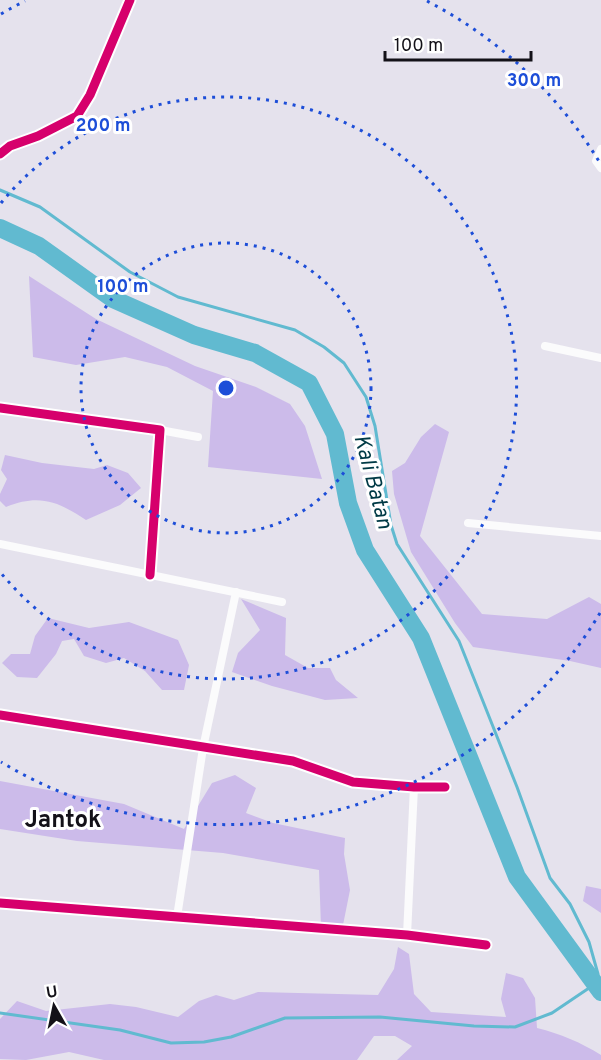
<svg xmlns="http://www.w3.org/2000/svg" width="601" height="1060" font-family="Overpass,sans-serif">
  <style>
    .forest { fill: #ccbbea }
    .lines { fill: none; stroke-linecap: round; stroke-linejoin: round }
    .stream { stroke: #61bad0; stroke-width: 3 }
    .river { stroke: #61bad0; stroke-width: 18 }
    .minor { stroke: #fbfbfc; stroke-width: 8 }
    .tertiary { stroke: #fbfbfc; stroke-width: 9 }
    .cycleway-casing { stroke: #fff; stroke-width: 13 }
    .cycleway { stroke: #d6006c; stroke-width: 9 }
    .ring { fill: none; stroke: #1d4ed8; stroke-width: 3; stroke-dasharray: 3 6 }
    .labels { text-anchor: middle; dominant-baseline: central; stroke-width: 6; stroke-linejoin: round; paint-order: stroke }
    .water-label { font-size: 22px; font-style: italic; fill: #003a45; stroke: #fff }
    .quarter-label { font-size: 24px; font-weight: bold; fill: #131118; stroke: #fff }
    .centre { fill: #1d4ed8; stroke: #fff; stroke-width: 3 }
    .ring-label { font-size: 18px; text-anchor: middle; font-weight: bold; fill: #1d4ed8; stroke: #fff; stroke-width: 6; stroke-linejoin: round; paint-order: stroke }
  </style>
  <rect width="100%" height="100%" fill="#e5e2ed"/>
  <!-- forest -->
  <g class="forest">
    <polygon points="29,276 96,319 195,366 256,387 290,404 305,426 322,479 208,467 213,391 167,367 125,357 76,365 33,357"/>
    <polygon points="435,424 449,432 420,536 482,614 547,619 589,597 601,604 601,668 570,661 473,647 455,623 411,552 394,494 392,471 405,463 421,437"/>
    <path d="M5,455l37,8 52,6 13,-4 21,8 13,15 -21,17 -34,15c-29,-19 -47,-26 -80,-13l-6,-6v-7l7,-15 -6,-9z"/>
    <polygon points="241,599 286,618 285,655 308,668 330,668 336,680 358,698 325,700 272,686 232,672 238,653 260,630"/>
    <polygon points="48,618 89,628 129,622 178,640 189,665 184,690 162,690 145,671 124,658 106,663 84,656 74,639 62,641 56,654 37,678 17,677 2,663 11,654 30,654 35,636"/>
    <polygon points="235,775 256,788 246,813 273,823 345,838 344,854 350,890 342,930 321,927 319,870 223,853 77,841 0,829 0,781 124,804 184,829 212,783"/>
    <polygon points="586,886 601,889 601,913 583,901"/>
    <path d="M398,947l11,7 5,40 17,18 75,5 -5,-18 5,-26 17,5 12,20 2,30c24,6 43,14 64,27v5h-204l15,-14 -17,-10h-21l-17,24h-253l-35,-8 -43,8 -26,-1v-40l17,-18 29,10 64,-7 26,3 42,10 21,-16 17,-6 18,5 24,-8 120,3 16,-26z"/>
  </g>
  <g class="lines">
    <!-- stream -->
    <polyline class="stream" points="0,190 40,207 130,272 178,297 295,330 324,347 344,363 366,397 375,426 391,525 397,544 459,641 517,787 550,878 570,904 589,942 598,974 595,984 552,1013 515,1027 474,1026 380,1017 285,1018 231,1037 204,1042 171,1043 120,1030 0,1013"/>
    <!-- river -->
    <polyline class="river" points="0,228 39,246 113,299 194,335 255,353 309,383 335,434 348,503 365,550 421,638 517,877 601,992"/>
    <!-- minor -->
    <g class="minor">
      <polyline points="601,149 596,161 601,168"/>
      <polyline points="545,346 601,358"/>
      <polyline points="0,408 160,430 150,575"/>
      <polyline points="160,430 198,437"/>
      <polyline points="468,523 601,536"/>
      <polyline points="0,544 282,602"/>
      <polyline points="0,715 293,761 353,782 414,787 445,787"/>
      <polyline points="0,903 407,935 486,945"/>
      <polyline points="177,917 203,748 236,592"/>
      <polyline points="407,935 414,787"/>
    </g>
    <!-- tertiary -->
    <polyline class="tertiary" points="0,154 10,146 38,136 77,116 90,95 130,0"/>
    <!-- cycleway casing -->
    <g class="cycleway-casing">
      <g id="cycleway">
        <polyline points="0,154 10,146 38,136 77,116 90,95 130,0"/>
        <polyline points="0,408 160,430 150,575"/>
        <polyline points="0,715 293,761 353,782 414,787 445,787"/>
        <polyline points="0,903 407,935 486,945"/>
      </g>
    </g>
    <!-- cycleway -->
    <use href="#cycleway" class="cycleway"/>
  </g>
  <!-- distance rings -->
  <g class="ring">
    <circle cx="226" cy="388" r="145"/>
    <path d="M1 203A291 291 0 1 1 1 573"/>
    <path d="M600 613A436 436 0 0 1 1 762M1 14A436 436 0 0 1 25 1M427 1A436 436 0 0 1 600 163"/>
  </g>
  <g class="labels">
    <!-- water labels -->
    <g class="water-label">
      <text transform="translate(372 482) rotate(75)">Kali Batan</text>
    </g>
    <!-- quarter labels -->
    <g class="quarter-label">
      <text x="63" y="821">Jantok</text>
    </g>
  </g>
  <circle cx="226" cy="388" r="9" class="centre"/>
  <g class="ring-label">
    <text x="534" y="86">300 m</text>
    <text x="103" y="131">200 m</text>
    <text x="123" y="292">100 m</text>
  </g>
  <!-- north arrow -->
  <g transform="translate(54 1006) rotate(351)" stroke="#ffffff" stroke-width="4.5" paint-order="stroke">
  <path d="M0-4.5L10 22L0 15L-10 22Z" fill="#131118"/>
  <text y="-9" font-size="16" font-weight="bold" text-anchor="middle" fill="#131118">U</text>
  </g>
  <!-- scale -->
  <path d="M385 51v9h146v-9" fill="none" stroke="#131118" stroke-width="3"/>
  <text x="394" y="51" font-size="18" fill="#131118" stroke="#ffffff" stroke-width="4.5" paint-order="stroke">100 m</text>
</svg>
